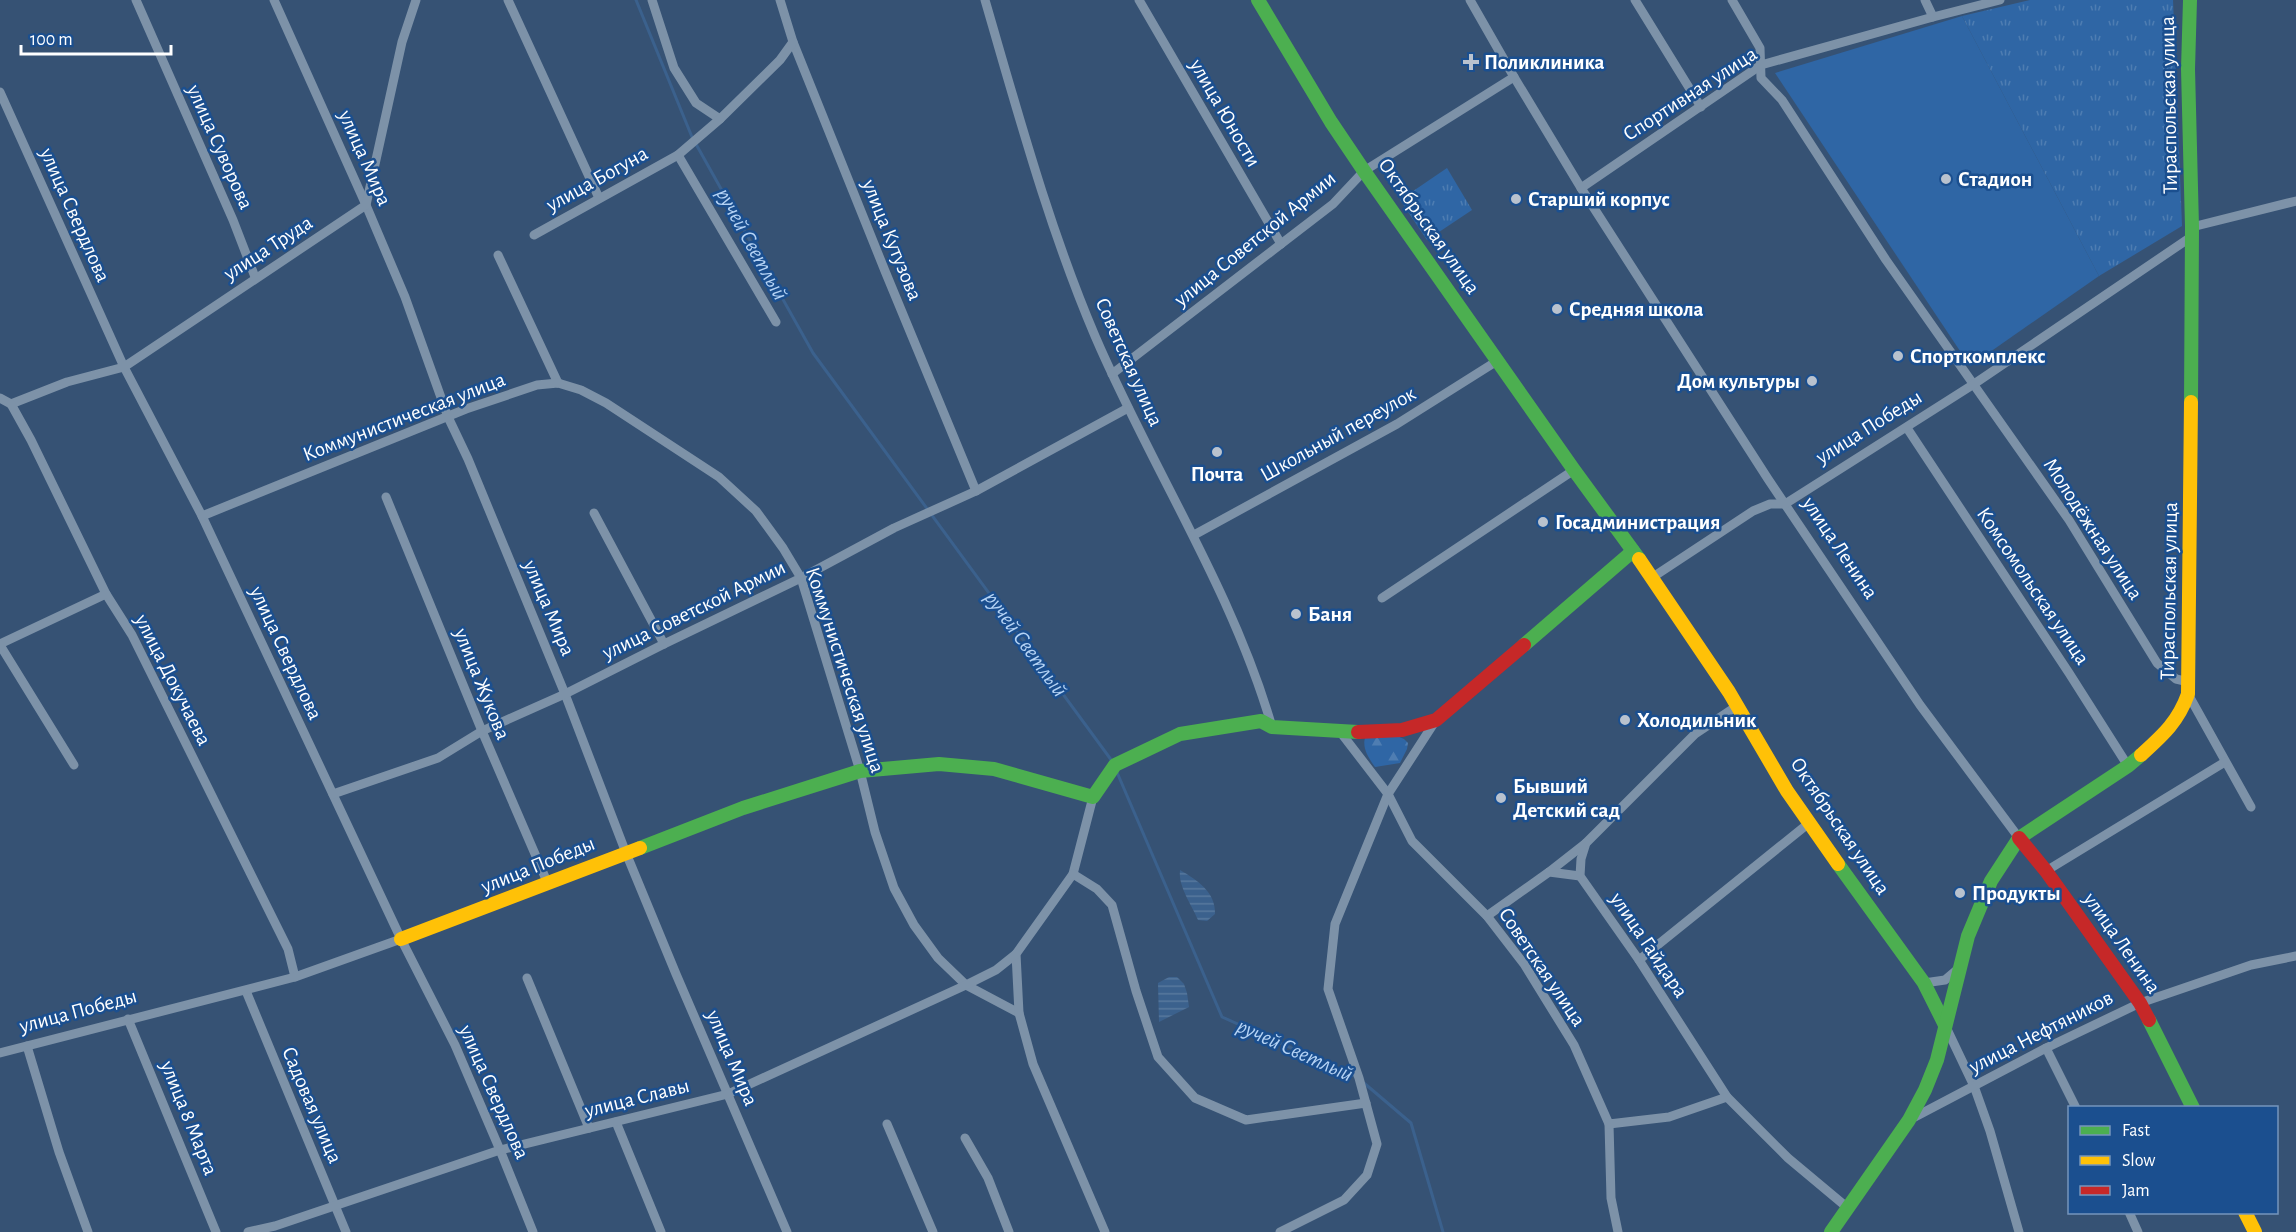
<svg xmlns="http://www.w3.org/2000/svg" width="2296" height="1232" font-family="'Alegreya Sans',sans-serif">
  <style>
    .grass { fill: #2f66a5 }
    .forest { fill: url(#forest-firs) }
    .park { fill: url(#park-tufts) }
    .water { fill: url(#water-rules) }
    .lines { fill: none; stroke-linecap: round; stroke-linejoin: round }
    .stream { stroke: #3b618d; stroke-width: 3 }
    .street { stroke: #7d92a8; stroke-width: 9 }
    .fast { stroke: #4caf50; stroke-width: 14 }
    .slow { stroke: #ffc107; stroke-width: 14 }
    .jam { stroke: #c62828; stroke-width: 14 }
    .poi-dot { fill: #b9c2ce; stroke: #1b4f8f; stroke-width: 2 }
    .labels { text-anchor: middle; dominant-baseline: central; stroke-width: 5; stroke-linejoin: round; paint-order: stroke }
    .poi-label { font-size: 21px; font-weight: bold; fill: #fff; stroke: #1b4f8f; text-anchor: start }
    .street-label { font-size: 21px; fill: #fff; stroke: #1b4f8f }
    .water-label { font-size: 22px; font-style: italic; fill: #b5d3f5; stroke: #1b4f8f }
  </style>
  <defs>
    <pattern id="forest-firs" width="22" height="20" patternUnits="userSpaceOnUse" patternTransform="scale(1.5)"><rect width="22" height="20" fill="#2f66a5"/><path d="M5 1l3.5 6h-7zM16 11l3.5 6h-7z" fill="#4e7db2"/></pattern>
    <pattern id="park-tufts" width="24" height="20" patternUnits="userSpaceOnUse" patternTransform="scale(1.5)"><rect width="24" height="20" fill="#2f66a5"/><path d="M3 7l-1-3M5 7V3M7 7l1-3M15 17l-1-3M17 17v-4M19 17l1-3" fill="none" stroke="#4e7db2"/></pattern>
    <pattern id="water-rules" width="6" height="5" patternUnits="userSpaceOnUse" patternTransform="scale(1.5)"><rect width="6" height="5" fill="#3b618d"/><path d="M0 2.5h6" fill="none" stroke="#58799e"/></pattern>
  </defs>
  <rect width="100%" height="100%" fill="#365274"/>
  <!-- grass -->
  <polygon class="grass" points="1962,16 2099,276 1970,366 1775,73"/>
  <!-- forest -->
  <path class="forest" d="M1397,736l7,3 4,4 -1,6 -7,14 -25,4c-6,-8 -13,-19 -10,-29z"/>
  <!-- park -->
  <g class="park">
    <polygon points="2030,0 2173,0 2182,226 2099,276 1962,16"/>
    <polygon points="1447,168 1472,210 1427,240 1400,200"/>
  </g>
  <!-- water -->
  <g class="water">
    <path d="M1180,870c17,10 36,22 35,44l-8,7 -9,-1c-6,-15 -20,-33 -18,-50z"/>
    <polygon points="1169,977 1177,977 1184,984 1187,993 1189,1007 1159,1022 1158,983"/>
  </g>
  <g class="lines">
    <!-- stream -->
    <g class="stream">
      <polyline points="636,0 692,137 813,353 1112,761"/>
      <polyline points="1116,770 1222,1017 1356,1077"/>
      <polyline points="1364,1083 1411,1123 1443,1232"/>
    </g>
    <!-- street -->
    <g class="street">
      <polyline points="136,0 233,220 255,277"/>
      <polyline points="274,0 366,205 405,297 448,417 468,459 565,694 626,853 676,974 787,1232"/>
      <polyline points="508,0 599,198"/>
      <polyline points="652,0 674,68 696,103 720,119"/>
      <polyline points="780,0 793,42 885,271 976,491"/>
      <path d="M985,0c33,113 64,228 110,336 56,131 137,253 177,391"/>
      <polyline points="1139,0 1281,244"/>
      <polyline points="1470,0 1514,77 1581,188 1768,479 1920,705 2019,838"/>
      <polyline points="1635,0 1701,107"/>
      <polyline points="1732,0 1760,48 1761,78 1782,100 1886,260 2069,520 2157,663 2176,679 2189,682"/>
      <polyline points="1925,0 1933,17"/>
      <polyline points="0,92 124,367 202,516 401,939 455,1045 500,1150 533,1232"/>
      <polyline points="678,155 776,322"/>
      <polyline points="1581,188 1761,65 1933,17 2000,0"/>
      <polyline points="2192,227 2296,201"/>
      <polyline points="534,235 678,155 720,119 780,60 793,42"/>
      <polyline points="498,255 558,383"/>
      <polyline points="1112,374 1333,204 1364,171 1514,77"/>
      <polyline points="0,398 11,404 67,382 124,367 366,205 402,42 416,0"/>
      <polyline points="11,404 31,440 106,594 132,635 288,949 295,977"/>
      <polyline points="1907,428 2069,673 2128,766"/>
      <polyline points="386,497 482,731 548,884"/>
      <polyline points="594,513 664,644"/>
      <polyline points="202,516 466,409 537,385 558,383 581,390 606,403 719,477 756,511 783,548 801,578 860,771 875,832 894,888 914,925 938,958 966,985 1019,1013"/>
      <polyline points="1194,535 1397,424 1497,361"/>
      <polyline points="1653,577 1753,511 1770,504 1785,504 1974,384 2191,237"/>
      <polyline points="1382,598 1574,470"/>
      <polyline points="0,644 106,594"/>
      <polyline points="0,645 74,765"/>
      <polyline points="2188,694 2251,807"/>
      <polyline points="1737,706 1695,734 1586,843 1581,859 1580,876 1639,960 1727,1097 1788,1158 1849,1209"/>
      <polyline points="1338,729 1388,794 1412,841 1487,916 1524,964 1574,1045 1609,1124 1611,1198 1618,1232"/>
      <polyline points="333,794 438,758 482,731 565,694 664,644 801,578 894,528 976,491 1128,408"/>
      <polyline points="1093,797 1073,874 1016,954 1019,1013 1033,1064 1105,1232"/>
      <polyline points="2046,871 2225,762"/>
      <polyline points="1549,872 1586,843"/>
      <polyline points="1073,874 1097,889 1112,905 1136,991 1158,1057 1195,1098 1246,1120 1366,1103"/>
      <polyline points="1487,916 1549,872 1580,876"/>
      <polyline points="1639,960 1809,823"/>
      <polyline points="527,978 589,1128"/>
      <polyline points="1924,983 1945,980 1958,969"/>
      <polyline points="246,991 346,1232"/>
      <polyline points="128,1019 216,1232"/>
      <polyline points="1945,1025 1974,1086 1990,1131 2019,1232"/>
      <polyline points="27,1046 59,1152 88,1232"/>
      <polyline points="2046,1048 2076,1108"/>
      <polyline points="0,1053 295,977 401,939"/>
      <polyline points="1911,1119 2046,1048 2140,1003 2251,965 2296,956"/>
      <polyline points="616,1122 661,1232"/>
      <polyline points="887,1124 933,1232"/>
      <polyline points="1609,1124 1669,1117 1727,1097"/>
      <polyline points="965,1138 988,1178 1009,1232"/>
      <polyline points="2129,1212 2138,1232"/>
      <polyline points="248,1232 275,1226 500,1150 728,1094 966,985 996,970 1016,954"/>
      <polyline points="1280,1232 1344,1200 1367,1175 1377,1144 1359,1078 1328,989 1335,924 1388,794 1436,720"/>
    </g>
    <!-- fast -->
    <g class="fast">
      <polyline points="1258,0 1331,122 1364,171 1574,470 1639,559"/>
      <polyline points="2190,0 2188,69 2192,227 2191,402"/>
      <polyline points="1524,645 1633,551"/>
      <polyline points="640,848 743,808 860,771 939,764 994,769 1093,797 1115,765 1180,734 1261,721 1272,727 1358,732"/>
      <polyline points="1838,864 1924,983 1945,1025"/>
      <polyline points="2149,1020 2193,1108"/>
      <polyline points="1831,1232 1909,1120 1925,1090 1937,1060 1968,936 1991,881 2019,838 2128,766 2141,755"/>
    </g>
    <!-- slow -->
    <g class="slow">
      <polyline points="1639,559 1729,692 1787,791 1838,864"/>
      <path d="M2141,755c22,-20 37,-33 47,-61l3,-292"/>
      <polyline points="401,939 640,848"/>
      <polyline points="2245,1212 2255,1232"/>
    </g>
    <!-- jam -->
    <g class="jam">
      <polyline points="1358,732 1402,730 1436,720 1524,645"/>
      <polyline points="2019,838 2046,871 2140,1003 2149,1020"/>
    </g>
  </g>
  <!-- markers -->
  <g class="poi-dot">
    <path d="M1468 53h6v6h6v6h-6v6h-6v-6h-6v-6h6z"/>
    <circle cx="1946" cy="179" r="6"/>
    <circle cx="1516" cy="199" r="6"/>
    <circle cx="1557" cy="309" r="6"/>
    <circle cx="1898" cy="356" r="6"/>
    <circle cx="1812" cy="381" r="6"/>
    <circle cx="1217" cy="452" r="6"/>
    <circle cx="1543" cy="522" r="6"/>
    <circle cx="1296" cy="614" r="6"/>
    <circle cx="1625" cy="720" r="6"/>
    <circle cx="1501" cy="798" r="6"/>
    <circle cx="1960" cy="893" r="6"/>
  </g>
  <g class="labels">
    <!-- poi labels -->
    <g class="poi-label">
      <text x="1484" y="62">Поликлиника</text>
      <text x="1958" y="179">Стадион</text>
      <text x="1528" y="199">Старший корпус</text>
      <text x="1569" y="309">Средняя школа</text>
      <text x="1910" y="356">Спорткомплекс</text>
      <text x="1800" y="381" text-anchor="end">Дом культуры</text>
      <text x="1217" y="474" text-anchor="middle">Почта</text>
      <text x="1555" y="522">Госадминистрация</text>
      <text x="1308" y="614">Баня</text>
      <text x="1637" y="720">Холодильник</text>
      <text x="1513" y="786">Бывший<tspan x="1513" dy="24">Детский сад</tspan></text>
      <text x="1972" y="893">Продукты</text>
    </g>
    <!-- street labels -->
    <g class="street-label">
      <text transform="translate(1690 94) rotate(-33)">Спортивная улица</text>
      <text transform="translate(2169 105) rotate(-91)">Тираспольская улица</text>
      <text transform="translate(1225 113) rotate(60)">улица Юности</text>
      <text transform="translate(220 147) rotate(66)">улица Суворова</text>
      <text transform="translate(365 158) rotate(66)">улица Мира</text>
      <text transform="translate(597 179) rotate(-29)">улица Богуна</text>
      <text transform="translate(75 215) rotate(66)">улица Свердлова</text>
      <text transform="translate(1429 226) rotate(55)">Октябрьская улица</text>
      <text transform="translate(1255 239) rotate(-39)">улица Советской Армии</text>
      <text transform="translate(892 240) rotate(68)">улица Кутузова</text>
      <text transform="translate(268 248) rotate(-33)">улица Труда</text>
      <text transform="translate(1129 362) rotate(66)">Советская улица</text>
      <text transform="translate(404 417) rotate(-21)">Коммунистическая улица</text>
      <text transform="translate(1869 427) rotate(-32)">улица Победы</text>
      <text transform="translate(1338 434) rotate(-29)">Школьный переулок</text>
      <text transform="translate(2093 529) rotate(57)">Молодёжная улица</text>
      <text transform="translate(1840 548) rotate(56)">улица Ленина</text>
      <text transform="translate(2033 586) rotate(56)">Комсомольская улица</text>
      <text transform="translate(2169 591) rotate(-89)">Тираспольская улица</text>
      <text transform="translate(549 608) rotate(67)">улица Мира</text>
      <text transform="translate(694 610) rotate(-26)">улица Советской Армии</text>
      <text transform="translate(286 653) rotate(65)">улица Свердлова</text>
      <text transform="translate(845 670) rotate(72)">Коммунистическая улица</text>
      <text transform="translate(173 680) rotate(63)">улица Докучаева</text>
      <text transform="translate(482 684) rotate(68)">улица Жукова</text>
      <text transform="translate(1840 826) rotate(56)">Октябрьская улица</text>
      <text transform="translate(538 865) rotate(-22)">улица Победы</text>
      <text transform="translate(2122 943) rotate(55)">улица Ленина</text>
      <text transform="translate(1649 945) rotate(56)">улица Гайдара</text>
      <text transform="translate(1542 967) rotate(56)">Советская улица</text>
      <text transform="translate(78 1011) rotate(-15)">улица Победы</text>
      <text transform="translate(2041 1032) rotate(-27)">улица Нефтяников</text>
      <text transform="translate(732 1058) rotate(67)">улица Мира</text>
      <text transform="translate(494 1092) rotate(66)">улица Свердлова</text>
      <text transform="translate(637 1098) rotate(-14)">улица Славы</text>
      <text transform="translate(312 1105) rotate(67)">Садовая улица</text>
      <text transform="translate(189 1118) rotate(68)">улица 8 Марта</text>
    </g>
    <!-- water labels -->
    <g class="water-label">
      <text transform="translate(752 244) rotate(61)">ручей Светлый</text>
      <text transform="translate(1026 644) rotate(54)">ручей Светлый</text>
      <text transform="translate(1295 1050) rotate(24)">ручей Светлый</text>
    </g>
  </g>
  <!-- legend -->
  <rect x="2068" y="1106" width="210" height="108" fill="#1b4f8f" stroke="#7695bc" stroke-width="1.5"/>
  <rect x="2080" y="1126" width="30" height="9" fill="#4caf50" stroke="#7695bc" stroke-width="1.5"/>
  <text x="2122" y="1136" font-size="18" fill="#ffffff">Fast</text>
  <rect x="2080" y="1156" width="30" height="9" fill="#ffc107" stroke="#7695bc" stroke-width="1.5"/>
  <text x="2122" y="1166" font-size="18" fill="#ffffff">Slow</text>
  <rect x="2080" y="1186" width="30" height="9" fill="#c62828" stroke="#7695bc" stroke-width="1.5"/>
  <text x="2122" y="1196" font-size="18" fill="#ffffff">Jam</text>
  <!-- scale -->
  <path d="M21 45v9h150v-9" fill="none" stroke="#ffffff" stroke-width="3"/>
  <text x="30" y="45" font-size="18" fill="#ffffff" stroke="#1b4f8f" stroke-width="4.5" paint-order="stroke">100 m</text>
</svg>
